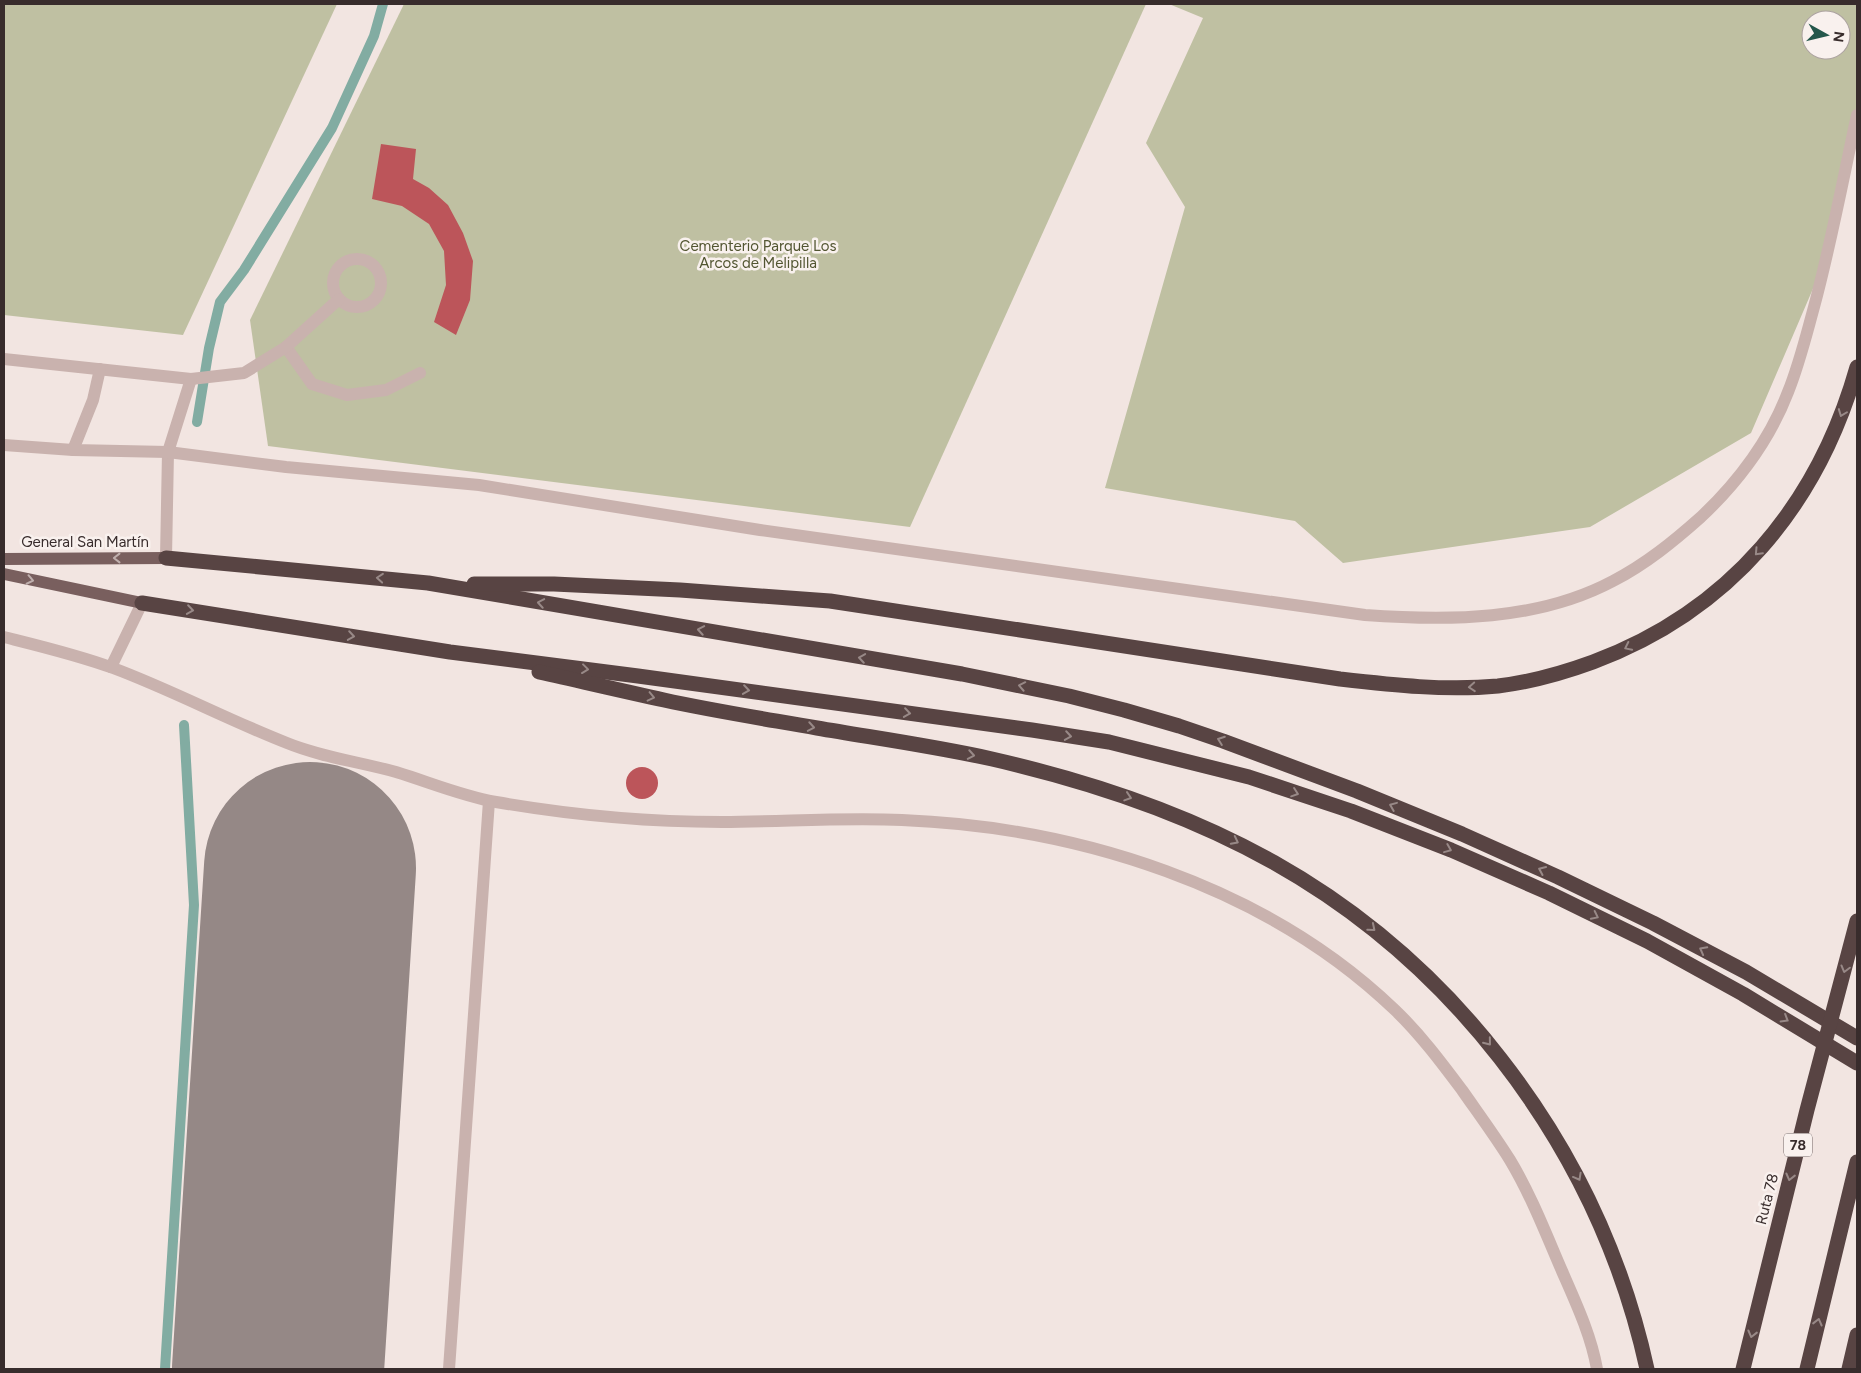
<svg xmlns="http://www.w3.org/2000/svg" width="1861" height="1373" font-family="Figtree,sans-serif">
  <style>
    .green { fill: #bfc0a2; fill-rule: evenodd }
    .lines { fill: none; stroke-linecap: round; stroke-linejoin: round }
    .stream { stroke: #82aca2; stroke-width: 10 }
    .runway { stroke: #958886; stroke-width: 212 }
    .building { fill: #bc555a }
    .service { stroke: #c9b2ae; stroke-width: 12 }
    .minor { stroke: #c9b2ae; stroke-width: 12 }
    .primary { stroke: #795f5e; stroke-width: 12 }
    .motorway { stroke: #584443; stroke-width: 15 }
    .oneway { stroke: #988987 }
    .oneway2 { stroke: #bfafad }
    .labels { text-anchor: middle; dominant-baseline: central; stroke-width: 5; stroke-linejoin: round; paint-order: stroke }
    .shield { fill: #f9f1ee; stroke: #726766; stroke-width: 1 }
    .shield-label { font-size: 14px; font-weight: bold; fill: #382c2c }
    .park-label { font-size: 15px; fill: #525531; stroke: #f9f1ee }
    .street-label { font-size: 15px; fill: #382c2c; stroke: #f9f1ee }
  </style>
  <rect width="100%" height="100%" fill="#f2e5e1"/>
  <!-- green -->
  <g class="green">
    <polygon points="4,4 337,4 183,335 4,315"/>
    <polygon points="404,4 1146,4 910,527 268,446 250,320"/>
    <path d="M1169,4h688v110l-39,163 -67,156 -161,94 -247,36 -48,-42 -190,-33 80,-281 -39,-64 57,-125zM1811,20h30v30h-30z"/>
  </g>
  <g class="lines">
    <!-- stream -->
    <g class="stream">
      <polyline points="197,422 209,348 220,302 244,270 332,128 374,36 383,4"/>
      <polyline points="165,1369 194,905 184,725"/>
    </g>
    <!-- runway -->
    <polyline class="runway" points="278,1369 310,868"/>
  </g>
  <!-- building -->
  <g class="building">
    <polygon points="381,144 416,149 413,179 429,188 448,205 463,233 473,261 470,300 456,335 434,322 446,285 444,251 429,224 402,206 372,199"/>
    <circle cx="642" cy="783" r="16"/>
  </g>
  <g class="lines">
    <!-- service -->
    <g class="service">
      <circle cx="357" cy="283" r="24"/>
      <polyline points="286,347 312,384 347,395 386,390 420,373"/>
      <polyline points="191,379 244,373 286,347 339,299"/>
      <polyline points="449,1369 489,801"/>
    </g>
    <!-- minor -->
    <g class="minor">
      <polyline points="4,359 191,379 168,452 166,558"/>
      <path d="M4,445l69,5 95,2 118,15 193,18 281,45 605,85c83,6 173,6 248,-34 33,-17 61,-40 88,-64 37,-35 69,-78 87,-125 11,-27 18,-56 26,-85 17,-63 29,-128 43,-192"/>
      <polyline points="73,450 93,400 100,369"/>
      <path d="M4,637c36,9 74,18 109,31 59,22 115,52 174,75 34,14 73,19 109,29 33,10 66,24 100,30 75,13 150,20 226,20 60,0 120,-5 180,-2 176,7 364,66 493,190 25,24 46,52 67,80 16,23 33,46 48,70 21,35 36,74 52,111 14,32 29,64 35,98"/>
      <polyline points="111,667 142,603"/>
    </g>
    <!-- primary -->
    <g class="primary">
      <polyline points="4,559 166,558"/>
      <polyline points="4,574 142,603"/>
    </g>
    <!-- motorway -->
    <g class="motorway">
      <polyline points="166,558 428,583 962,674 1069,696 1124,710 1179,726 1223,741 1357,791 1462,834 1558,877 1653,923 1746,972 1857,1038"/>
      <path d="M474,584h80l126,6 150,11 510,78c53,6 106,12 158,7 33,-4 65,-13 95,-24 137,-51 225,-157 264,-295"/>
      <polyline points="142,603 450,652 638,676 1032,730 1109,742 1249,777 1351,811 1451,850 1549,893 1647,941 1743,994 1857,1063"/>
      <path d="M539,672c41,9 83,19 125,28 50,11 102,19 153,28 58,10 117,18 175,31 206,47 376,129 508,299 72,92 122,197 147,311"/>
      <polyline points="1743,1369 1807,1110 1857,921"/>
      <polyline points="1807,1369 1857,1162"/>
      <polyline points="1849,1369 1857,1335"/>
    </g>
  </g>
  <!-- one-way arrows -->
  <defs><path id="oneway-chevron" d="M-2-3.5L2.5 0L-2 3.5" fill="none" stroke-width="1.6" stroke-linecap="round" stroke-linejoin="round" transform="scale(1.25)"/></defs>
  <g class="oneway">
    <use href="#oneway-chevron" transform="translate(1842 413) rotate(111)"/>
    <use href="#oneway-chevron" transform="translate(1758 552) rotate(133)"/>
    <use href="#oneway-chevron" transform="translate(380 578) rotate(-175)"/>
    <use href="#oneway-chevron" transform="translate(541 603) rotate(-170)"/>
    <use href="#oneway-chevron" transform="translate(190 610) rotate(8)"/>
    <use href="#oneway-chevron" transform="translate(701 630) rotate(-170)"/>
    <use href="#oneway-chevron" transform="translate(351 636) rotate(9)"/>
    <use href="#oneway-chevron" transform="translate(1628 647) rotate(154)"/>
    <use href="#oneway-chevron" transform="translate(862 658) rotate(-171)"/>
    <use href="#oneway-chevron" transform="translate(585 669) rotate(7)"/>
    <use href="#oneway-chevron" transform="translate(1022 686) rotate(-169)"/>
    <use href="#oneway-chevron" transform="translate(1472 687) rotate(176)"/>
    <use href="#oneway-chevron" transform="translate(746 690) rotate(8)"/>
    <use href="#oneway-chevron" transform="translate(651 697) rotate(13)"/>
    <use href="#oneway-chevron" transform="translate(907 713) rotate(8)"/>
    <use href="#oneway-chevron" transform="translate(811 727) rotate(10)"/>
    <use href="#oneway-chevron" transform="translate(1068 736) rotate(9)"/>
    <use href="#oneway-chevron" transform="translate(1221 740) rotate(-160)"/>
    <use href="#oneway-chevron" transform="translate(971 755) rotate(10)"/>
    <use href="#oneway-chevron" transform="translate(1295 793) rotate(19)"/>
    <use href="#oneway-chevron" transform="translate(1128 797) rotate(18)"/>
    <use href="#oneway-chevron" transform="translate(1393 806) rotate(-158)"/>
    <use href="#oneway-chevron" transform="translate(1235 841) rotate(27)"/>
    <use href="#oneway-chevron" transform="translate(1448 849) rotate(22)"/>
    <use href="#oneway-chevron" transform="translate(1542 870) rotate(-156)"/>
    <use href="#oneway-chevron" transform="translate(1595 916) rotate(26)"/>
    <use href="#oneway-chevron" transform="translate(1372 928) rotate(40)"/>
    <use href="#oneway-chevron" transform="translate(1703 950) rotate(-152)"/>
    <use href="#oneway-chevron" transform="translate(1845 969) rotate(105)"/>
    <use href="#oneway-chevron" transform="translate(1785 1019) rotate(31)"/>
    <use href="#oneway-chevron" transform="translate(1488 1042) rotate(51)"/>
    <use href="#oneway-chevron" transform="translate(1578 1177) rotate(61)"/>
    <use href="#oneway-chevron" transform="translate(1790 1177) rotate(104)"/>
    <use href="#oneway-chevron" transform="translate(1818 1322) rotate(-76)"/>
    <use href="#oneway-chevron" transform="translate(1752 1334) rotate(104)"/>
  </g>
  <g class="oneway2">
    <use href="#oneway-chevron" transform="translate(117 558) rotate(180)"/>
    <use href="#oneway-chevron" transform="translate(30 580) rotate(12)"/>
  </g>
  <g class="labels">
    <!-- shield labels -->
    <rect class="shield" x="1784" y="1133.5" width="28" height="23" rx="4"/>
    <g class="shield-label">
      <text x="1798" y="1145">78</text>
    </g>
    <!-- park labels -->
    <g class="park-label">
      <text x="758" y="246">Cementerio Parque Los<tspan x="758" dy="17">Arcos de Melipilla</tspan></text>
    </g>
    <!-- street labels -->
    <g class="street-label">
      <text x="85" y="542">General San Martín</text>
      <text transform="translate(1767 1199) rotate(-76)">Ruta 78</text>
    </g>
  </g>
  <!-- border -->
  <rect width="1861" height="1373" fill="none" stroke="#382c2c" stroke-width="10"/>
  <!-- north arrow -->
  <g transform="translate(1826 35) rotate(98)"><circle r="24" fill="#f9f1ee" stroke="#aca2a0"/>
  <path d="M0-4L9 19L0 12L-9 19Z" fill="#24574b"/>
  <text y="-8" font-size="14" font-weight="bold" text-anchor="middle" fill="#382c2c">N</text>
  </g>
</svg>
